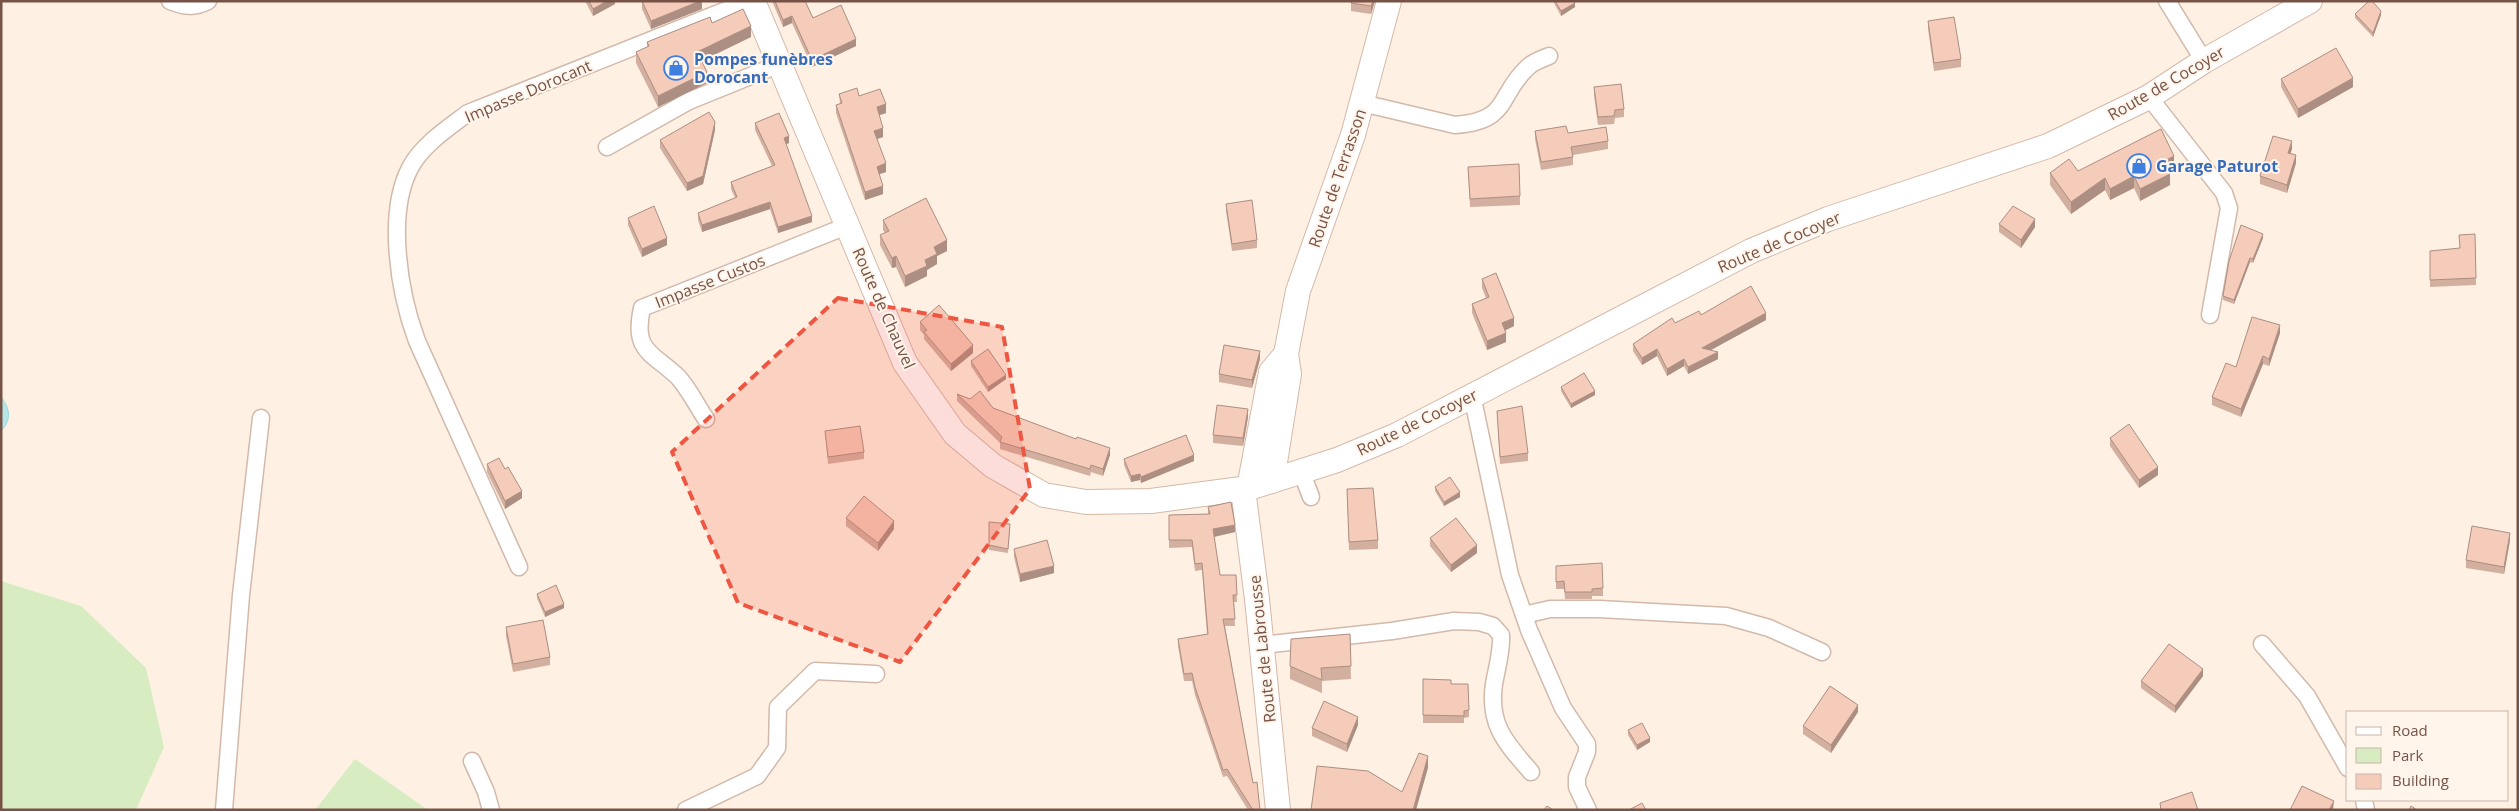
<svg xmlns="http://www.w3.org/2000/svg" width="2519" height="811" font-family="'Open Sans',sans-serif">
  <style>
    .green { fill: #d7ecc1 }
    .water { fill: #b6e6e8; stroke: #9cd8db }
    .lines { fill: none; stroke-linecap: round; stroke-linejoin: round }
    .street-casing { stroke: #d2b9ab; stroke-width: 19 }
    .secondary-casing { stroke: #d5b8a9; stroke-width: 26 }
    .street { stroke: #fff; stroke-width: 16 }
    .secondary { stroke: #fff; stroke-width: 24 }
    .wall { fill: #d3af9f }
    .shaded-wall { fill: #ac8e82 }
    .building { fill: #f5cbb9; stroke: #ac8e82 }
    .marked { fill: #ef5641; fill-opacity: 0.2; stroke: #ef5641; stroke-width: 4; stroke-dasharray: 10 6; stroke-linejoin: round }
    .labels { text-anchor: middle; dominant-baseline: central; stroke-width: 4; stroke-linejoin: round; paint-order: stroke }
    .shop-label { font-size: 16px; font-weight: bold; fill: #366cbe; stroke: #fff5eb; text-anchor: start }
    .street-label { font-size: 16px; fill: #775347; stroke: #fff5eb }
  </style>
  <rect width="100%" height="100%" fill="#fef1e3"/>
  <!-- green -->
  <g class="green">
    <polygon points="1,581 81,606 146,668 164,747 136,810 1,810"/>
    <polygon points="355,759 428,810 315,810"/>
  </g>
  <!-- water -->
  <path class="water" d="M1,397c9,11 11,23 0,34z"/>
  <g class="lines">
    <!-- street casing -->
    <g class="street-casing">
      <g id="street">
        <path d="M170,1c15,6 24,7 38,0"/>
        <polyline points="2167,1 2204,61"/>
        <polyline points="2149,97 2224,193 2229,208 2210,315"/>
        <path d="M1362,103l93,22c56,-4 42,-30 73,-58 5,-5 14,-8 21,-11"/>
        <polyline points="607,147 689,101 780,64"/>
        <polyline points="1472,395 1510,575 1529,630 1563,708 1587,744 1587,752 1577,777 1577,787 1588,810"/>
        <path d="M706,419c-9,-13 -17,-30 -28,-42 -25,-24 -46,-25 -36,-69l207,-83"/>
        <polyline points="1301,471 1311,497"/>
        <path d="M519,567l-102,-226c-18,-48 -31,-127 -7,-173 12,-23 38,-40 58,-55l281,-112"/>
        <polyline points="1524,615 1550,609 1599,609 1726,616 1769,628 1822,652"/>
        <polyline points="2262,644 2307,696 2348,768"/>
        <path d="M1262,645l130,-14 62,-10 25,1 14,4 8,9c1,16 -4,32 -7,49 -6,41 12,59 37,88"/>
        <polyline points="472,761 486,792 491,810"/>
        <polyline points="2364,800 2366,810"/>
        <polyline points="224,810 241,595 261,418"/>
        <polyline points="686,810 757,776 777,748 778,707 815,671 876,674"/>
      </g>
    </g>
    <!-- secondary casing -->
    <g class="secondary-casing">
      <g id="secondary">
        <polyline points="753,1 905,363 955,434 993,466 1044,495 1086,502 1151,501 1249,488 1337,460 1397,435 1751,251 1828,219 2048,146 2149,97 2204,61 2310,1"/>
        <polyline points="1272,481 1289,374 1286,354 1298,291 1353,135 1389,1"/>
        <polyline points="1249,488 1271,372 1286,354"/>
        <polyline points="1243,489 1257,599 1278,810"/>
      </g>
    </g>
    <!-- street -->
    <use href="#street" class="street"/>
    <!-- secondary -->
    <use href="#secondary" class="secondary"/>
  </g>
  <!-- wall -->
  <g class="wall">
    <polygon points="585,1 615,1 615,4 593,16"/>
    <polygon points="642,1 702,1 702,9 651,29 642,9"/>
    <polygon points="772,1 805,1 813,18 856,46 812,67 792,23 783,27"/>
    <polygon points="1375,1 1371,14 1351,11 1351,3"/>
    <polygon points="1553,1 1574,1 1575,7 1561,16"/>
    <polygon points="2355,14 2381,15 2373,37 2355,18"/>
    <polygon points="1928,21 1961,59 1961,67 1934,71 1928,29"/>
    <polygon points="712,23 751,37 702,61 707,83 658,107 636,63 636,52 647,47 647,42"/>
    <polygon points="2281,79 2353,87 2298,118 2281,87"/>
    <polygon points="1594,87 1624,109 1624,117 1615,118 1614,124 1598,125 1594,95"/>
    <polygon points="839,94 859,96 886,113 879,115 883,137 877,139 886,172 879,174 883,194 865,200 836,113 836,105 840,104"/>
    <polygon points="755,123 789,143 786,144 812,222 778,233 770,209 702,232 698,220 698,213 735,198 731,189 731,182 772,166 755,130"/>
    <polygon points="715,130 703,184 687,191 660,148 660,140"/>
    <polygon points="1535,131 1568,133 1608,141 1608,149 1573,155 1573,165 1541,170 1535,139"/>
    <polygon points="2292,149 2290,153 2296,163 2287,193 2260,184 2260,176"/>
    <polygon points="1468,167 1520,196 1520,205 1470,207"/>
    <polygon points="2174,168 2169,171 2170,185 2140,201 2134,188 2110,200 2105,190 2071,214 2050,185 2050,173 2078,171"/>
    <polygon points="1226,204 1257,240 1257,248 1232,251 1226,211"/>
    <polygon points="628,218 667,245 642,257 628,225"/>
    <polygon points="883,220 947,251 937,256 937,264 927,270 927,276 905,287 896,267 892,268 880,245 880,235 885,233 883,230"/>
    <polygon points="1999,224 2035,227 2021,248 1999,232"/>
    <polygon points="2475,234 2476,285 2430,287 2430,251 2459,249"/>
    <polygon points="2263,238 2253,263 2250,262 2234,304 2223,300 2223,296"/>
    <polygon points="1482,279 1514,326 1505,330 1506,342 1487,350 1472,313 1472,304 1486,298 1482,288"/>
    <polygon points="1701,315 1766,320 1710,350 1718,359 1688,374 1684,366 1667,376 1657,356 1642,365 1633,351 1633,344 1675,323"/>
    <polygon points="920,322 973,353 951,371 924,339 924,335 920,330"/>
    <polygon points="2280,333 2269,366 2263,364 2241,417 2212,405 2212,397 2236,367"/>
    <polygon points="1260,359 1252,388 1219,382 1219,374"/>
    <polygon points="971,361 1006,379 988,392 971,366"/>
    <polygon points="1561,387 1595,395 1571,408 1561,391"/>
    <polygon points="957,394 993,408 1110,455 1103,476 1091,472 1090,476 1000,449 1000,443 957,401"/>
    <polygon points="1497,411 1528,453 1528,461 1500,464"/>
    <polygon points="1248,417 1243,446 1213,443 1213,435"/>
    <polygon points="825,431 864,452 864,459 828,464"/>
    <polygon points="2110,438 2158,475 2139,488 2110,446"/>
    <polygon points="1124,459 1194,461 1141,483 1140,480 1131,482 1124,465"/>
    <polygon points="487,464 522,498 505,509 487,472"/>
    <polygon points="1435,487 1460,497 1444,506 1435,491"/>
    <polygon points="1347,489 1378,540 1378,549 1349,550"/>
    <polygon points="1208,507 1235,532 1214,537 1220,575 1236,575 1237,602 1234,602 1235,626 1225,626 1253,783 1260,810 1248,810 1227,776 1223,777 1195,695 1192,681 1184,681 1178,646 1178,639 1207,634 1202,570 1195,571 1192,547 1169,548 1169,515 1208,514"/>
    <polygon points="846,518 894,529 878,551 846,526"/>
    <polygon points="989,522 1010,528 1008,553 989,550"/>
    <polygon points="1430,538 1477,553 1451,572 1430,546"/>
    <polygon points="2510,540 2504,574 2466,568 2466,560"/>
    <polygon points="1014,549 1054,573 1020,582 1014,557"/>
    <polygon points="1556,566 1603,588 1603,596 1592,596 1592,599 1565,599 1564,589 1556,589"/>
    <polygon points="537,594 564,608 545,617 537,598"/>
    <polygon points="506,627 550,657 550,665 513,672 506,636"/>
    <polygon points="1350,634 1351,679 1322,681 1322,693 1290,679 1290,666"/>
    <polygon points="2203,676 2175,713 2141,688 2141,681"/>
    <polygon points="1423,679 1451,684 1469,710 1469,717 1464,718 1464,723 1423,723"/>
    <polygon points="1858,712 1831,753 1803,734 1803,726"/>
    <polygon points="1358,725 1347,752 1312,736 1312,728"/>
    <polygon points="1628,730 1650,742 1637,750 1628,735"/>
  </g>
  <!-- shaded-wall -->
  <g class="shaded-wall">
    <polygon points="607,1 615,1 615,4 593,16 593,9"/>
    <polygon points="700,1 702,1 702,9 651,29 651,21"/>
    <polygon points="1373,1 1375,1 1371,14 1371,6"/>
    <polygon points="1575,3 1575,7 1561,16 1561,11"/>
    <polygon points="2381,11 2381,15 2373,37 2373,33"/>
    <polygon points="792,16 792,23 783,27 783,20"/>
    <polygon points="751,26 751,37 697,63 697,52"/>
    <polygon points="856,39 856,46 812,67 812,60"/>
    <polygon points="707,72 707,83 658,107 658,96"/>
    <polygon points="2353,78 2353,87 2298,118 2298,109"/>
    <polygon points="886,104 886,113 877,116 877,107"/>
    <polygon points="715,122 715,130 703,184 687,191 687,183"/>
    <polygon points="883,128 883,137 874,140 874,131"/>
    <polygon points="789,136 789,143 784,145 784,138"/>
    <polygon points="2292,141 2292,149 2288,161 2288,153"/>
    <polygon points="2296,155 2296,163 2287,193 2287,185"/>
    <polygon points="2174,156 2174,168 2164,173 2164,161"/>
    <polygon points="886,163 886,172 877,175 877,167"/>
    <polygon points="2170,174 2170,185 2140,201 2140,189"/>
    <polygon points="2134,176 2134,188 2110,200 2110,189"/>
    <polygon points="2105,178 2105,190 2071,214 2071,202"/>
    <polygon points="883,186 883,194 865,200 865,192"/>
    <polygon points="770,202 770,209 702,232 702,225"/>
    <polygon points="812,216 812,222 778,233 778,227"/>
    <polygon points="2035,219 2035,227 2021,248 2021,240"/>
    <polygon points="2263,234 2263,238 2253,263 2253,259"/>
    <polygon points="667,238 667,245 642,257 642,249"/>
    <polygon points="947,240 947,251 937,256 937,264 927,270 927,276 905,287 905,276 934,247"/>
    <polygon points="896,256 896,267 892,268 892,258"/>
    <polygon points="2250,258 2250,262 2234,304 2234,300"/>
    <polygon points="1766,313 1766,320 1702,355 1702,348"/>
    <polygon points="1514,318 1514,326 1502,332 1502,323"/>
    <polygon points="2280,325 2280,333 2269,366 2269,359"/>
    <polygon points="1506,333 1506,342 1487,350 1487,341"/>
    <polygon points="973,345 973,353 951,371 951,364"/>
    <polygon points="1657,349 1657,356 1642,365 1642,358"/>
    <polygon points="1260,351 1260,359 1252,388 1252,380"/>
    <polygon points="1718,352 1718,359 1688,374 1688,367"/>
    <polygon points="2263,356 2263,364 2241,417 2241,409"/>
    <polygon points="1684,359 1684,366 1667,376 1667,369"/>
    <polygon points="1006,375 1006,379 988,392 988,387"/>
    <polygon points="1595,391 1595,395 1571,408 1571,404"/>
    <polygon points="1248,409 1248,417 1243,446 1243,438"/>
    <polygon points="1110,448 1110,455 1103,476 1103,469"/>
    <polygon points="1194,455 1194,461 1141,483 1141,477"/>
    <polygon points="2158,467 2158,475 2139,488 2139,480"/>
    <polygon points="1140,474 1140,480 1131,482 1131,476"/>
    <polygon points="522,491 522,498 505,509 505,501"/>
    <polygon points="1460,492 1460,497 1444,506 1444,502"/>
    <polygon points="894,521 894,529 878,551 878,543"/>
    <polygon points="1235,525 1235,532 1213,537 1213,529"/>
    <polygon points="2510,533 2510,540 2504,574 2504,567"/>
    <polygon points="1477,545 1477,553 1451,572 1451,565"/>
    <polygon points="1054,566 1054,573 1020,582 1020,574"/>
    <polygon points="564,604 564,608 545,617 545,612"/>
    <polygon points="2203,669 2203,676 2175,713 2175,706"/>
    <polygon points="1858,705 1858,712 1831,753 1831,745"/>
    <polygon points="1358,717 1358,725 1347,752 1347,744"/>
    <polygon points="1650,738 1650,742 1637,750 1637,745"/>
    <polygon points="1428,756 1428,768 1416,810 1413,810"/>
    <polygon points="2334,801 2333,810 2329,810"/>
  </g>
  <!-- building -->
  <g class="building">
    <polygon points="589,1 607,1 593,9"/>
    <polygon points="642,1 700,1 651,21"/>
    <polygon points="775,1 805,1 813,18 841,5 856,39 812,60 792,16 783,20"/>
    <polygon points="1352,1 1373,1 1371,6 1351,3"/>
    <polygon points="1555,1 1574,1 1575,3 1561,11"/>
    <polygon points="2369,1 2372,1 2381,11 2373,33 2355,14"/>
    <polygon points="743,9 751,26 697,52 707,72 658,96 636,52 649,46 647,42 710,17 712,23"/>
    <polygon points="1954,17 1961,59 1934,63 1928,21"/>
    <polygon points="2336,48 2353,78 2298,109 2281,79"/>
    <polygon points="1621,84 1624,109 1615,110 1614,116 1598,117 1594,87"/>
    <polygon points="857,88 859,96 880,89 886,104 877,107 883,128 874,131 886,163 877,167 883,186 865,192 836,105 842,103 839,94"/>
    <polygon points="709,112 715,122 703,176 687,183 660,140"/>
    <polygon points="779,113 789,136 784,138 812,216 778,227 770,202 702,225 698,213 737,197 731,182 775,165 755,123"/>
    <polygon points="1566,126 1568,133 1606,127 1608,141 1571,147 1573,157 1541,162 1535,131"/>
    <polygon points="2161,129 2174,156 2164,161 2170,174 2140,189 2134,176 2110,189 2105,178 2071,202 2050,173 2069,159 2078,171"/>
    <polygon points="2273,136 2292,141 2288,153 2296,155 2287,185 2260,176"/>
    <polygon points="1519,164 1520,196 1470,199 1468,167"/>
    <polygon points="926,198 947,240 934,247 937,254 925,260 927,266 905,276 896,256 892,258 880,235 889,231 883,220"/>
    <polygon points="1252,200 1257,240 1232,244 1226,204"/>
    <polygon points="654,206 667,238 642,249 628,218"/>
    <polygon points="2013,206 2035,219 2021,240 1999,224"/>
    <polygon points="2241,225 2263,234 2253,259 2250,258 2234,300 2223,296 2229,261"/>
    <polygon points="2475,234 2476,278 2430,280 2430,251 2460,248 2459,235"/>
    <polygon points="1496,273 1514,318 1502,323 1506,333 1487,341 1472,304 1489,297 1482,279"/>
    <polygon points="1751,286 1766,313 1702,348 1718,352 1688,367 1684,359 1667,369 1657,349 1642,358 1633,344 1672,318 1675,323 1699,311 1701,315"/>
    <polygon points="939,305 973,345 951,364 924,332 927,330 920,322"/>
    <polygon points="2252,317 2280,325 2269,359 2263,356 2241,409 2212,397 2226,363 2236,367"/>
    <polygon points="1224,345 1260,351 1252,380 1219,374"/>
    <polygon points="988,349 1006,375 988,387 971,361"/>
    <polygon points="1584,373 1595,391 1571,404 1561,387"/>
    <polygon points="980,391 993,408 1076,439 1077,437 1110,448 1103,469 1091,465 1090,469 1000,442 1002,437 957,394 970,399"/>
    <polygon points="1217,405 1248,409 1243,438 1213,435"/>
    <polygon points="1522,406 1528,453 1500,457 1497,411"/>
    <polygon points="2129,424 2158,467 2139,480 2110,438"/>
    <polygon points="860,426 864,452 828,457 825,431"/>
    <polygon points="1186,435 1194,455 1141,477 1140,474 1131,476 1124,459"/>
    <polygon points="499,458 505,469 508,467 522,491 505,501 487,464"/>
    <polygon points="1450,477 1460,492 1444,502 1435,487"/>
    <polygon points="1373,488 1378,540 1349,542 1347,489"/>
    <polygon points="864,496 894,521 878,543 846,518"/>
    <polygon points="1231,502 1235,525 1213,529 1220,575 1236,575 1237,595 1233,595 1235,619 1223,619 1253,783 1257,782 1260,810 1253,810 1227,769 1223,770 1195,687 1192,673 1184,674 1178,639 1208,634 1202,563 1195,564 1192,540 1169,540 1169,515 1210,514 1208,507"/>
    <polygon points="1456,518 1477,545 1451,565 1430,538"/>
    <polygon points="989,522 1010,524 1008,549 989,545"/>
    <polygon points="2472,526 2510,533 2504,567 2466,560"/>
    <polygon points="1047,540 1054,566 1020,574 1014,549"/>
    <polygon points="1602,563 1603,588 1592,589 1592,592 1565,592 1564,581 1556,582 1556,566"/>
    <polygon points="556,585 564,604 545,612 537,594"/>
    <polygon points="543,620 550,657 513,664 506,627"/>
    <polygon points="1350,634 1351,666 1321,668 1322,680 1290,666 1291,639"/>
    <polygon points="2169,644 2203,669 2175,706 2141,681"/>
    <polygon points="1423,679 1451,680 1451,684 1468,684 1469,710 1464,711 1464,716 1423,715"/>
    <polygon points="1830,686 1858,705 1831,745 1803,726"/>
    <polygon points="1324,701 1358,717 1347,744 1312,728"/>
    <polygon points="1642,723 1650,738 1637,745 1628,730"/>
    <polygon points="1419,753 1428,756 1413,810 1311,810 1317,766 1368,771 1402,792"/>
    <polygon points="2302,786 2334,801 2329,810 2290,810"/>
    <polygon points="2192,792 2198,810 2161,810 2160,803"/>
    <polygon points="1642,803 1646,810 1629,810"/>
    <polygon points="1547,806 1553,810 1544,810"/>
    <polygon points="2411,806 2417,810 2409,810"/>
  </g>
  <!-- marked area -->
  <path class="marked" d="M838,298l164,29 28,162 -130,173 -162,-59 -66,-151z"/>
  <!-- icons -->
  <defs>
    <g id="shop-ring" transform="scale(1.25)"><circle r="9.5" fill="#fff5eb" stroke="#3f7fe0" stroke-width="1.5"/><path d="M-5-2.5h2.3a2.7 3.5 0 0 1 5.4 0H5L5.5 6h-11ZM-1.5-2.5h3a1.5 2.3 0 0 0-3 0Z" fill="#3f7fe0"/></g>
  </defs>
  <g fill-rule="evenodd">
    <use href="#shop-ring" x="676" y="68"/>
    <use href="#shop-ring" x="2139" y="166"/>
  </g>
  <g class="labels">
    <!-- shop labels -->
    <g class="shop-label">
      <text x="694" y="59">Pompes funèbres<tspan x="694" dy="18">Dorocant</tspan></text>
      <text x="2156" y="166">Garage Paturot</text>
    </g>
    <!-- street labels -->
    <g class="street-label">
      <text transform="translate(2166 83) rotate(-30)">Route de Cocoyer</text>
      <text transform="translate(528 91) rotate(-23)">Impasse Dorocant</text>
      <text transform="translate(1337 178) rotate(-71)">Route de Terrasson</text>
      <text transform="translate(1779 242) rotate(-23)">Route de Cocoyer</text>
      <text transform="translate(710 281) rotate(-22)">Impasse Custos</text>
      <text transform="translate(884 308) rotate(66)">Route de Chauvel</text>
      <text transform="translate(1417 422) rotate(-26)">Route de Cocoyer</text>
      <text transform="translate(1262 649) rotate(-96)">Route de Labrousse</text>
    </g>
  </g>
  <!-- border -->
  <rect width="2519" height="811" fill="none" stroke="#775347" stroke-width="5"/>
  <!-- legend -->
  <rect x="2346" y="711" width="162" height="90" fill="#fff5eb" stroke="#c9b4a9"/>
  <rect x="2356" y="727" width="25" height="8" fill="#ffffff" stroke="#c9b4a9"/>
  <text x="2392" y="736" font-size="15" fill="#775347">Road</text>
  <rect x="2356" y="748" width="25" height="15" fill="#d7ecc1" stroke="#c9b4a9"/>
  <text x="2392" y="761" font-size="15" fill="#775347">Park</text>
  <rect x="2356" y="774" width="25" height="15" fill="#f5cbb9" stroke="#c9b4a9"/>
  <text x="2392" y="786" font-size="15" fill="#775347">Building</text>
</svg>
